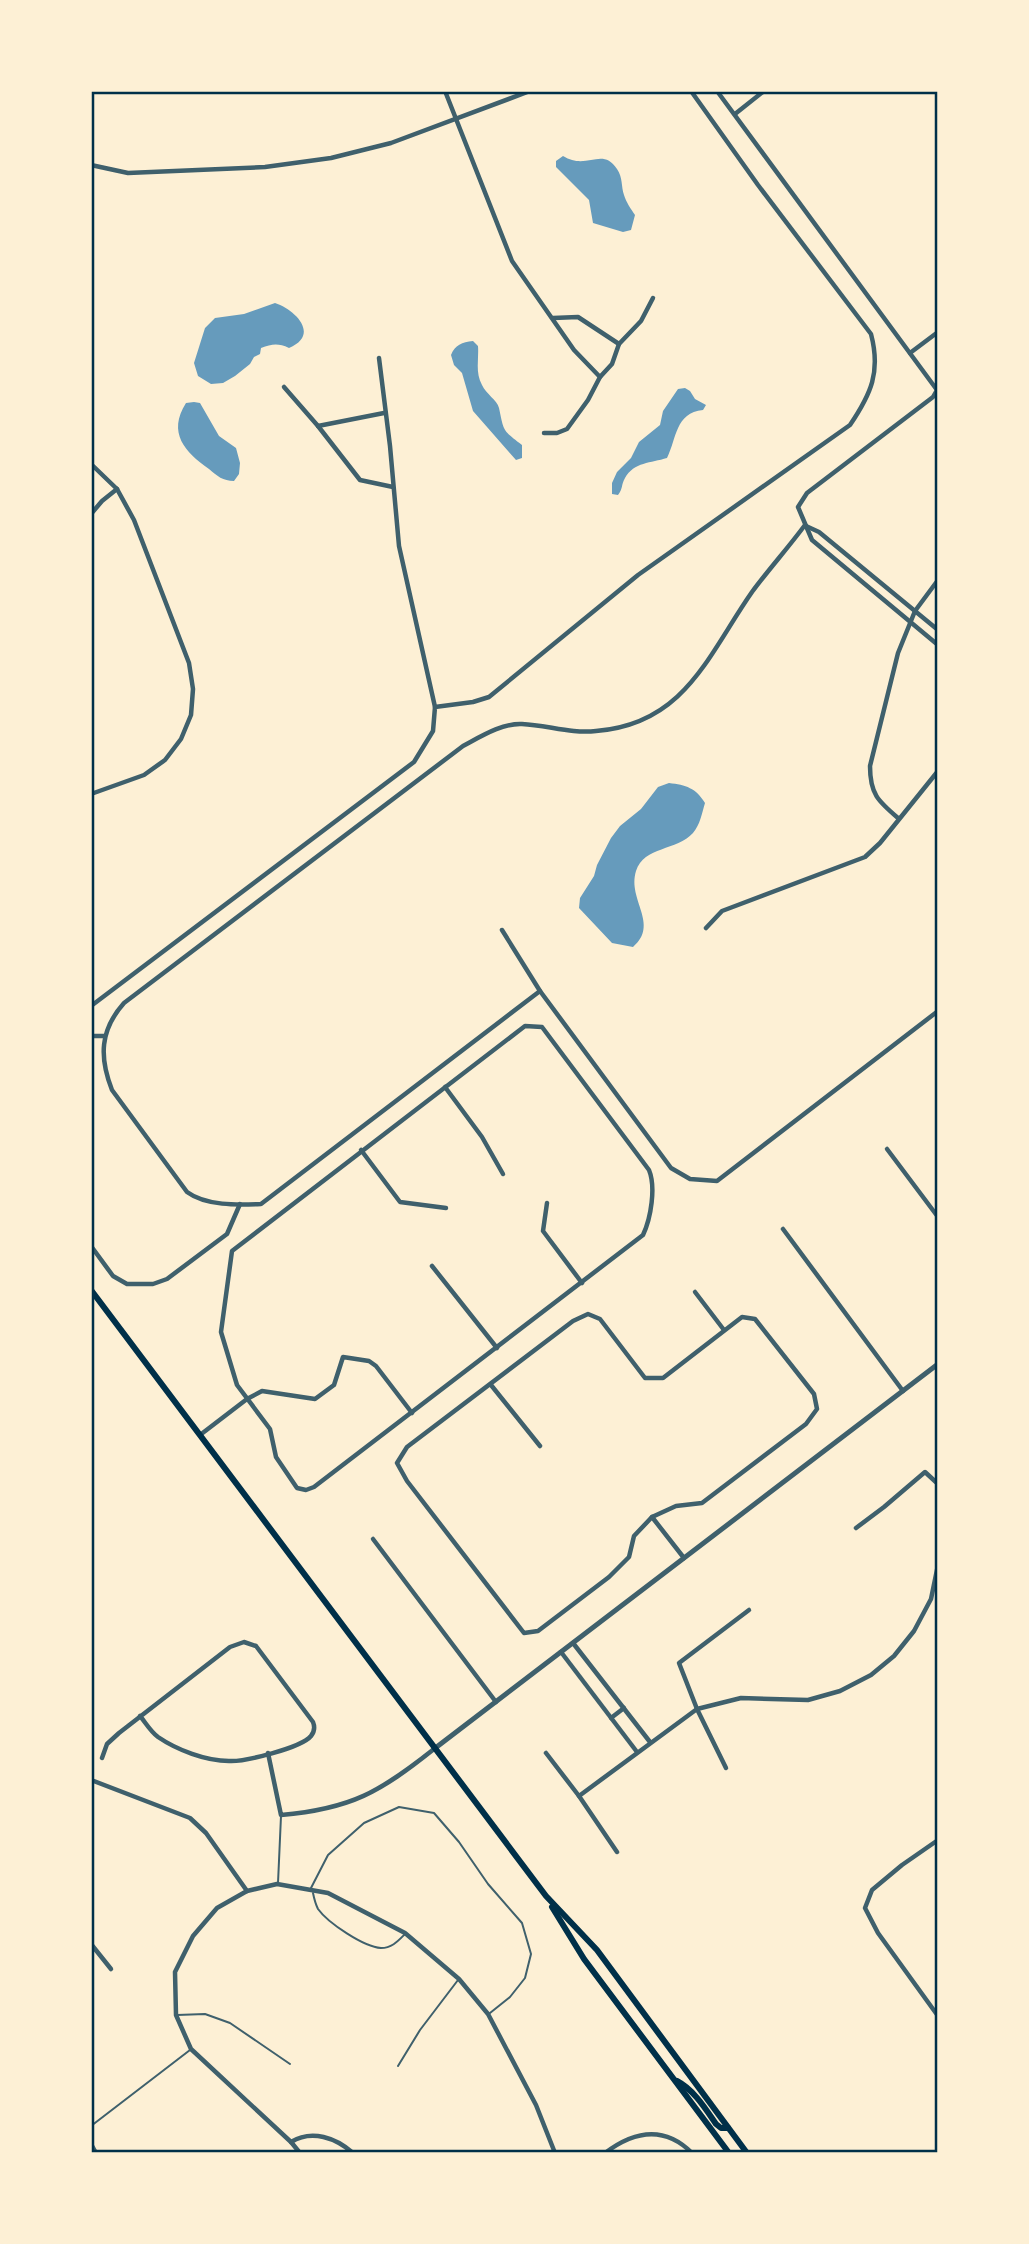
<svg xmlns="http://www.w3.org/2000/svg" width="1029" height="2244" font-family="Montserrat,sans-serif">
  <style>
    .water { fill: #669bbc }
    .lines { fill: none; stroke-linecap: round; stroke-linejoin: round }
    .service { stroke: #3f606c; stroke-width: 2 }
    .minor { stroke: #3f606c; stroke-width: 4.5 }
    .tertiary { stroke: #3f606c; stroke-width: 5 }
    .secondary { stroke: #003049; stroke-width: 6 }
    .neatline { fill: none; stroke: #003049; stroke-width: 2.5 }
  </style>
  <rect width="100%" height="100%" fill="#fdf0d5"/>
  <!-- water -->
  <g class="water">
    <path d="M563,156c24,15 39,-10 54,13 6,9 4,17 7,26 2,7 7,14 11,20l-4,15 -8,2 -30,-9 -4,-23 -33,-33v-6z"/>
    <path d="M275,303c21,7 45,32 14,45 -11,-5 -17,-4 -28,0l-1,6 -6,3 -4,7 -15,12 -12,7 -12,1 -13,-8 -4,-13 11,-35 10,-10 29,-4z"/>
    <path d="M473,341l5,5c1,14 -3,26 4,39 4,9 15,15 17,23 5,23 3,22 23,37v13l-6,2 -43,-49 -11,-38 -8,-8 -3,-10c4,-10 11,-13 22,-14z"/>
    <path d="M685,388l5,3 5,8 11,6 -3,5c-28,3 -26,28 -36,48 -16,5 -33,4 -42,20 -4,7 -2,11 -7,17l-6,-1v-11l5,-11 14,-14 8,-16 21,-17 3,-14 15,-22z"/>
    <path d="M194,402l6,1 19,33 17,12 4,15 -1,11 -5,7c-11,0 -17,-5 -25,-12 -24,-17 -42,-36 -23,-66z"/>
    <path d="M669,783c17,2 27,5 36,20 -3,10 -5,22 -12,30 -16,18 -49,13 -57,38 -9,29 24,53 -3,76l-21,-4 -33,-35 1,-10 14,-22 3,-11 14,-27 9,-12 21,-17 17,-22z"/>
  </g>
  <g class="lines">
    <!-- service -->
    <g class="service">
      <polyline points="278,1883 281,1816"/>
      <polyline points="311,1888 328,1855 364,1823 399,1807 434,1813 459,1842 488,1884 522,1923 531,1954 525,1978 510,1997 490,2013"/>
      <path d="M313,1893c1,5 3,12 5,16 10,14 46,38 63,39 11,0 17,-7 24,-14"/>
      <polyline points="177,2015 205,2014 230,2023 290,2064"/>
      <polyline points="398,2066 420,2030 458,1980"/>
      <polyline points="91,2126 190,2050"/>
    </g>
    <!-- minor -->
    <g class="minor">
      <polyline points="445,91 512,261 574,350 600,377"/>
      <polyline points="717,91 937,390 933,397 807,493 798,507 812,540 938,645"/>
      <polyline points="735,114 764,91"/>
      <polyline points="91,165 128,173 265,167 331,158 391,143 530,91"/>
      <polyline points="553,318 578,317 619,344"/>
      <polyline points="910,353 938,332"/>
      <polyline points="379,358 390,446 399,546 435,707"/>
      <polyline points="284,387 318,426 360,480 393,487"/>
      <polyline points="318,426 384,413"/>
      <polyline points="544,433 557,433 567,429 588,400 600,377 612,364 619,344 641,321 653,298"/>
      <polyline points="91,464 117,489 134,520 189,663 193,689 191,715 181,739 165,760 144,775 91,794"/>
      <polyline points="91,514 102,501 117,489"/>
      <polyline points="806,526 819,532 938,630"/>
      <path d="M898,818c-20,-17 -28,-24 -28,-52l28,-113 17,-42 23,-31"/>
      <polyline points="706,928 722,911 865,857 880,843 938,771"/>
      <polyline points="502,930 540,991 671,1168 690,1179 717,1181 938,1011"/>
      <path d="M540,991l-279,213c-24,1 -55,2 -74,-12l-75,-102c-13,-33 -12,-60 12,-87l339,-257c17,-9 39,-23 59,-22 25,1 49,10 74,7 89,-7 112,-76 156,-139 17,-23 36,-44 53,-67"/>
      <path d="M91,1006l323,-244 19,-31 2,-24 38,-5 16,-5 149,-122 212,-150c21,-31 31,-53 21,-91l-113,-149 -67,-94"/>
      <path d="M525,1026l17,1 107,143c7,17 2,48 -6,65l-329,252 -8,3 -9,-2 -21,-31 -6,-28 -33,-44 -16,-53 11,-81z"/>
      <polyline points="91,1036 105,1036"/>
      <polyline points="445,1087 482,1137 503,1174"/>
      <polyline points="887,1149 938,1217"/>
      <polyline points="361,1150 400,1202 446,1208"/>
      <polyline points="547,1203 543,1231 582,1283"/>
      <polyline points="783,1229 903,1391"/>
      <polyline points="91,1246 113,1276 127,1284 153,1284 167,1279 227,1234 240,1204"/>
      <polyline points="432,1266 497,1348"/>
      <polyline points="695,1292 724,1330"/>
      <polygon points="588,1314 600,1319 645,1378 663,1378 742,1317 755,1319 814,1394 817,1409 806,1424 702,1503 676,1506 652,1517 634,1536 629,1557 609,1577 538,1631 524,1633 407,1481 397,1463 407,1447 573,1321"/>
      <polyline points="491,1385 540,1446"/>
      <polyline points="200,1435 247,1399 262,1391 315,1399 334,1385 343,1357 369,1361 376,1366 412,1413"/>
      <polyline points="652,1517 684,1558"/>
      <polyline points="856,1528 884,1507 925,1472 938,1484"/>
      <polyline points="373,1539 496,1702"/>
      <polyline points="573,1643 650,1742"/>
      <polyline points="561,1652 637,1752"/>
      <polyline points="611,1718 624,1708"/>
      <path d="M268,1753l13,62c70,-6 99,-23 153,-66"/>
      <polyline points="546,1753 579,1796 617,1852"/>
      <path d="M102,1758l5,-14 12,-11 111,-86 14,-5 12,4 57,76c2,5 2,9 -2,14 -10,12 -67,26 -82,25 -23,0 -52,-11 -71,-24 -8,-6 -12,-14 -18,-21"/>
      <polyline points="726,1768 697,1709 679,1663 749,1610"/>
      <polyline points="91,1780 190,1818 206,1833 247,1891"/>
      <polyline points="579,1796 697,1709 741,1698 808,1700 840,1691 871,1675 894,1656 914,1631 931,1599 938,1565"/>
      <polyline points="938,1840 902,1865 872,1890 865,1908 878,1933 938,2016"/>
      <polyline points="91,1944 111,1969"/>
      <path d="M291,2142c21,-13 45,-4 62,11"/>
      <polyline points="91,2144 96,2153"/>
      <polyline points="300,2153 291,2142 191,2049 176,2015 175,1972 193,1936 217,1908 247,1891 277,1884 328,1893 405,1933 459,1979 488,2014 536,2105 555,2153"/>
      <path d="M605,2153c29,-22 59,-28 87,0"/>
    </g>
    <!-- tertiary -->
    <polyline class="tertiary" points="434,1749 938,1364"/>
    <!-- secondary -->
    <g class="secondary">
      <polyline points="91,1290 546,1896 597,1950 747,2153"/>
      <polyline points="552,1907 584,1959 729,2153"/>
      <path d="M677,2081c17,9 28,27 39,43l5,4h7"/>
    </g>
  </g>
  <!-- border -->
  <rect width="1029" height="2244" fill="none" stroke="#fdf0d5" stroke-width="186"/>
  <rect x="93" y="93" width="843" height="2058" class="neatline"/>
</svg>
